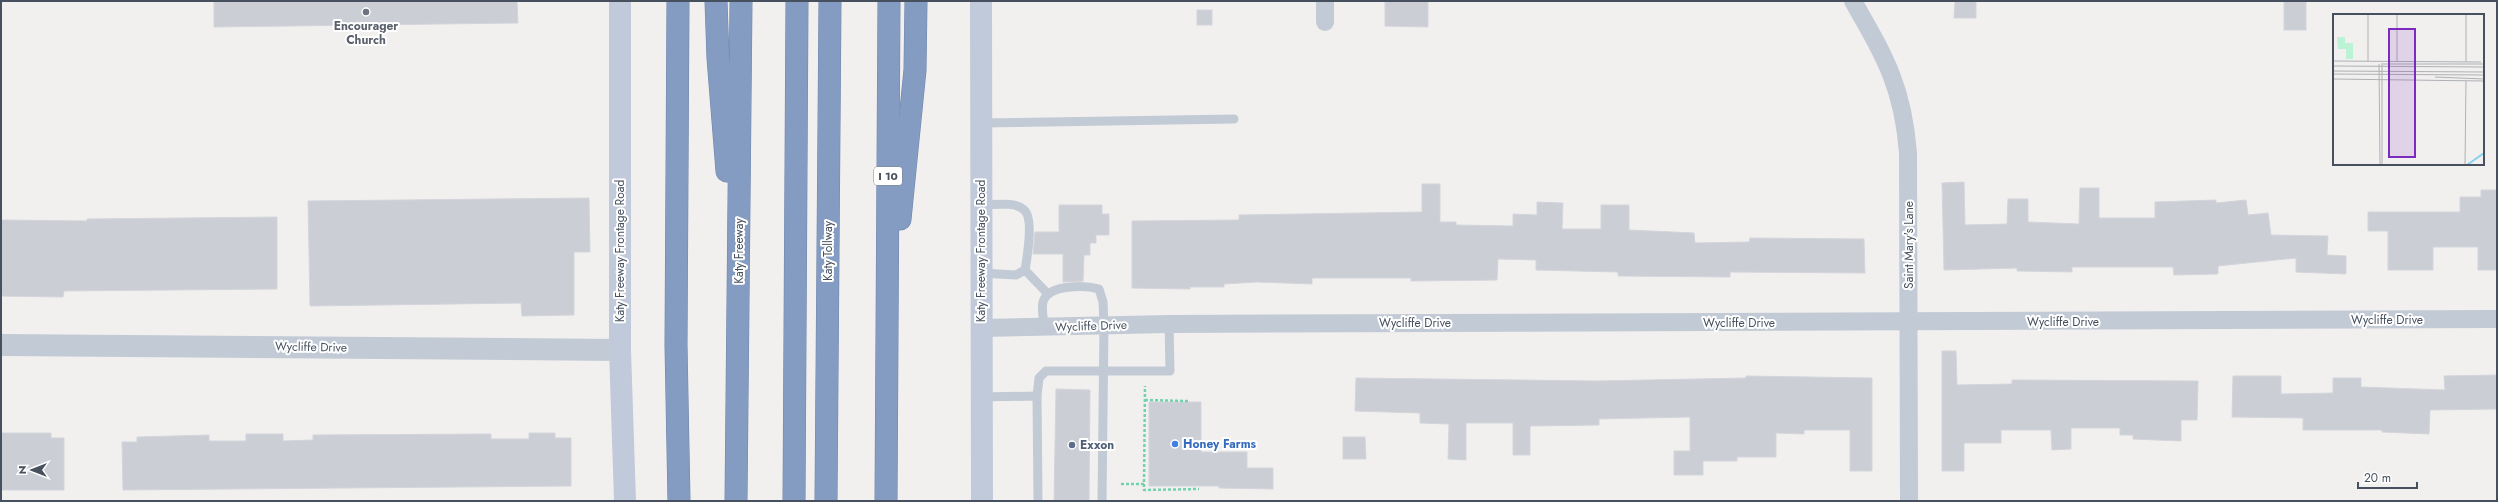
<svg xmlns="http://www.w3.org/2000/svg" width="2498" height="502" font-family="Jost,sans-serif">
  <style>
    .building { fill: #cbced5; stroke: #d3d5db }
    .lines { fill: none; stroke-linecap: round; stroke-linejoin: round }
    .motorway-casing { stroke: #7086ad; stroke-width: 23 }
    .path { stroke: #71d2ad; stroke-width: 2.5; stroke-dasharray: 3 2; stroke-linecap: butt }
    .service { stroke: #c2cad5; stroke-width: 9 }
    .minor { stroke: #c2cad5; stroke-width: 18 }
    .tertiary { stroke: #c2cad5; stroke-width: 22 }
    .secondary { stroke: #c1cada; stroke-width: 22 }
    .motorway { stroke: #849cc1; stroke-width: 22 }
    .worship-dot { fill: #6b7280; stroke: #fff; stroke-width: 1.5 }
    .shop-dot { fill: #3f7fe0; stroke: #fff; stroke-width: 1.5 }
    .service-dot { fill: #5c6f8a; stroke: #fff; stroke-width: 1.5 }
    .labels { text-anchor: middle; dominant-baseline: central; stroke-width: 4; stroke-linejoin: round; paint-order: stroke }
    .shield { fill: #fff; stroke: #7e848e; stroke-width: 1 }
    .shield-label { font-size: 11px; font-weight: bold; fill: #46505e }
    .worship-label { font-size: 12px; font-weight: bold; fill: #5b616d; stroke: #fff }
    .street-label { font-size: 12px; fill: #46505e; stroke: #fff }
    .shop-label { font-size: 12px; font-weight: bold; fill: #366cbe; stroke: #fff; text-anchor: start }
    .service-label { font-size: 12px; font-weight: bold; fill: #4e5e75; stroke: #fff; text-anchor: start }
    .inset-river { fill: none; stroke: #86d0f1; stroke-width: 2 }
    .inset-road { fill: none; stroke: #adb0b5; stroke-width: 1 }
    .view { fill: #7b2cbf; fill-opacity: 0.15; stroke: #7b2cbf; stroke-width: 2 }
    .inset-edge { fill: none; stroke: #46505e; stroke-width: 2 }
  </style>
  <rect width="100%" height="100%" fill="#f2f0ef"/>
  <!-- building -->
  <g class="building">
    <polygon points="214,1 517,1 518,23 214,27"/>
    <polygon points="1385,1 1428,1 1428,27 1385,26"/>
    <polygon points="1955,1 1976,1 1976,18 1954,18"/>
    <rect x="2284" y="1" width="22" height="29"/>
    <rect x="1197" y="10" width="15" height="15"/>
    <polygon points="1964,182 1965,225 2007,224 2008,199 2028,199 2028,222 2079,224 2080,188 2099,188 2099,218 2155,218 2155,202 2216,200 2216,203 2246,200 2248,215 2268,213 2271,235 2328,236 2327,255 2346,256 2346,274 2296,272 2296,258 2218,266 2218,274 2174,275 2173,267 2072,267 2072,272 2017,271 2017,268 1944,270 1942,183"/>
    <polygon points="1422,184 1440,184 1440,222 1456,222 1456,225 1513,226 1513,214 1537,215 1537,202 1563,203 1562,229 1601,229 1601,205 1629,205 1629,230 1694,233 1695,243 1749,242 1750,238 1864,239 1865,273 1730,272 1730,277 1618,276 1618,272 1536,270 1536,260 1498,259 1497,280 1411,281 1411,278 1312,278 1312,284 1257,282 1224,284 1224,287 1190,287 1190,289 1132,288 1132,221 1239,220 1239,215 1422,212"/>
    <polygon points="2481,190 2497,190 2497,270 2478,270 2478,247 2433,247 2433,270 2388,270 2388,231 2368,231 2368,212 2460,212 2460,197 2481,197"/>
    <polygon points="589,198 590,252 574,252 574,315 522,316 521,303 310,306 308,201"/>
    <polygon points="1059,205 1102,205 1102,214 1109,214 1109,235 1096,235 1096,243 1090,243 1090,255 1084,255 1083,281 1063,282 1063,254 1033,254 1035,232 1059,232"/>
    <polygon points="277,217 277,289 64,291 63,297 1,296 1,220 87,221 87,219"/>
    <polygon points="1942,351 1956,351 1957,385 2012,384 2012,380 2198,381 2197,420 2181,420 2181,441 2133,439 2133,435 2120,435 2120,428 2071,428 2071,449 2052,450 2051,430 2001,430 2001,443 1964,443 1964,471 1942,471"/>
    <polygon points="2497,375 2497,409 2430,410 2429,434 2382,432 2382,430 2303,430 2303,418 2232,417 2233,376 2281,376 2281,394 2333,393 2333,378 2361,378 2361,387 2445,390 2444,376"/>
    <polygon points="1746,376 1872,378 1872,471 1850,471 1850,430 1804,430 1804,434 1776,433 1776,457 1737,457 1737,461 1703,461 1703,475 1674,475 1674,451 1690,451 1690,417 1599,419 1599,425 1530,426 1530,455 1513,455 1513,423 1466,423 1466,460 1448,459 1449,424 1420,423 1420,413 1355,411 1356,378 1598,381 1746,378"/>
    <polygon points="1056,389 1090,390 1089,501 1054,501"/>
    <polygon points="1149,402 1201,402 1201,452 1247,452 1247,468 1273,468 1273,489 1219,488 1219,486 1149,486"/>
    <polygon points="1,433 51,433 51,438 64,438 64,490 1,490"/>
    <polygon points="529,433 555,433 555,438 571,438 571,486 123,490 122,442 137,442 137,437 209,435 209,441 246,441 246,434 283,434 283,441 313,440 313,435 491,434 491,439 529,439"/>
    <polygon points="1343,437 1365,437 1366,459 1343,459"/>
  </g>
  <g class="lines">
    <!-- motorway casing -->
    <g class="motorway-casing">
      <g id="motorway">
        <polyline points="678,1 676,345 679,501"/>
        <polyline points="716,1 718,58 727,171"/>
        <polyline points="900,219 915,70 916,1"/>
        <polyline points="736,501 741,1"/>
        <polyline points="794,501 797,1"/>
        <polyline points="826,501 830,1"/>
        <polyline points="886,501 889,1"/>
      </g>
    </g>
    <!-- path -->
    <g class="path">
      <polyline points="1145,400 1188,401"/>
      <polyline points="1121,484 1144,484 1145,386"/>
      <polyline points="1144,484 1144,490 1199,489"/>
    </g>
    <!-- service -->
    <g class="service">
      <polyline points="981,123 1234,119"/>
      <polyline points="1025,270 1048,294"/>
      <path d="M981,273l35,2 9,-5c2,-12 9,-52 -1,-60 -9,-9 -30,-5 -42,-5"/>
      <path d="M1044,327c0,-7 -3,-18 -1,-25 5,-18 42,-17 56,-13l4,13 1,23 -2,176"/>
      <polyline points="1037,396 1039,378 1046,371 1170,371 1169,324"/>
      <polyline points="982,397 1037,396 1038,501"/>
    </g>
    <!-- minor -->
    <g class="minor">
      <path d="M1853,1c32,56 50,86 55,152l1,348"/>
      <polyline points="1325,22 1325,1"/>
      <polyline points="981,328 1169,324 2497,319"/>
    </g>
    <!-- tertiary -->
    <polyline class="tertiary" points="1,345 620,350"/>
    <!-- secondary -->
    <g class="secondary">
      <polyline points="620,1 620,350 625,501"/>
      <polyline points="981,1 982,501"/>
    </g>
    <!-- motorway -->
    <use href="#motorway" class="motorway"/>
  </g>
  <!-- markers -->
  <circle class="worship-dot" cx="366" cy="12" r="4"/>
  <circle class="shop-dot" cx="1175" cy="444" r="4"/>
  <circle class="service-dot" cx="1072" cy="445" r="4"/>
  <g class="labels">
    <!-- shield labels -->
    <rect class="shield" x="874" y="167" width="28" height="18" rx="3"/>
    <g class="shield-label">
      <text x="888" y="176">I 10</text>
    </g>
    <!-- worship labels -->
    <g class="worship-label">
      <text x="366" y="26">Encourager<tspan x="366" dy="14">Church</tspan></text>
    </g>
    <!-- street labels -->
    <g class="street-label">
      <text transform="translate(1909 245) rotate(-90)">Saint Mary's Lane</text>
      <text transform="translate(620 251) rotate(-90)">Katy Freeway Frontage Road</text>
      <text transform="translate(739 251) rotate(-90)">Katy Freeway</text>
      <text transform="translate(828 251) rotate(-90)">Katy Tollway</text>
      <text transform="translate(981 251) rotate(-90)">Katy Freeway Frontage Road</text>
      <text x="2387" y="320">Wycliffe Drive</text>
      <text x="2063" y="322">Wycliffe Drive</text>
      <text x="1415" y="323">Wycliffe Drive</text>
      <text x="1739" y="323">Wycliffe Drive</text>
      <text transform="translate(1091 326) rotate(-2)">Wycliffe Drive</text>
      <text transform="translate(311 347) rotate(1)">Wycliffe Drive</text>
    </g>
    <!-- shop labels -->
    <g class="shop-label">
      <text x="1183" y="444">Honey Farms</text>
    </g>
    <!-- service labels -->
    <g class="service-label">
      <text x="1080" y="445">Exxon</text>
    </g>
  </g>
  <!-- overview -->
  <g transform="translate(2333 14)">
    <rect width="151" height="151" fill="#f2f0ef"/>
    <path d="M4,23h8v6h8v16h-7v-10h-8z" fill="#bcf2d6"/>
    <path class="inset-river" d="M134,151l17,-12"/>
    <path class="inset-road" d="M35,0v47M133,0v48M0,47l148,1M64,47v-47M46,50l1,101M48,50h103M49,51v100M0,52l151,1M0,57l151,1M0,60l151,1M102,63l49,2M0,65l151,2M132,151l1,-84"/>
    <path class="view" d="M56,15h26v128h-26z"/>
    <rect width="151" height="151" class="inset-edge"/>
  </g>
  <!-- border -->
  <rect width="2498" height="502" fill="none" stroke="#46505e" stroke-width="4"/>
  <!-- north arrow -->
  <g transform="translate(32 470) rotate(270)" stroke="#ffffff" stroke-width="3" paint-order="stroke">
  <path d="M0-3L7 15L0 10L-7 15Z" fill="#46505e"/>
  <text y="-6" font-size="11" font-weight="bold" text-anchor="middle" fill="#46505e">N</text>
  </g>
  <!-- scale -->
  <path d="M2358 482v6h59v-6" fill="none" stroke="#46505e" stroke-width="2"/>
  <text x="2364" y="482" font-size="12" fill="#46505e" stroke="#ffffff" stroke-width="3" paint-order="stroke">20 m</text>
</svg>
